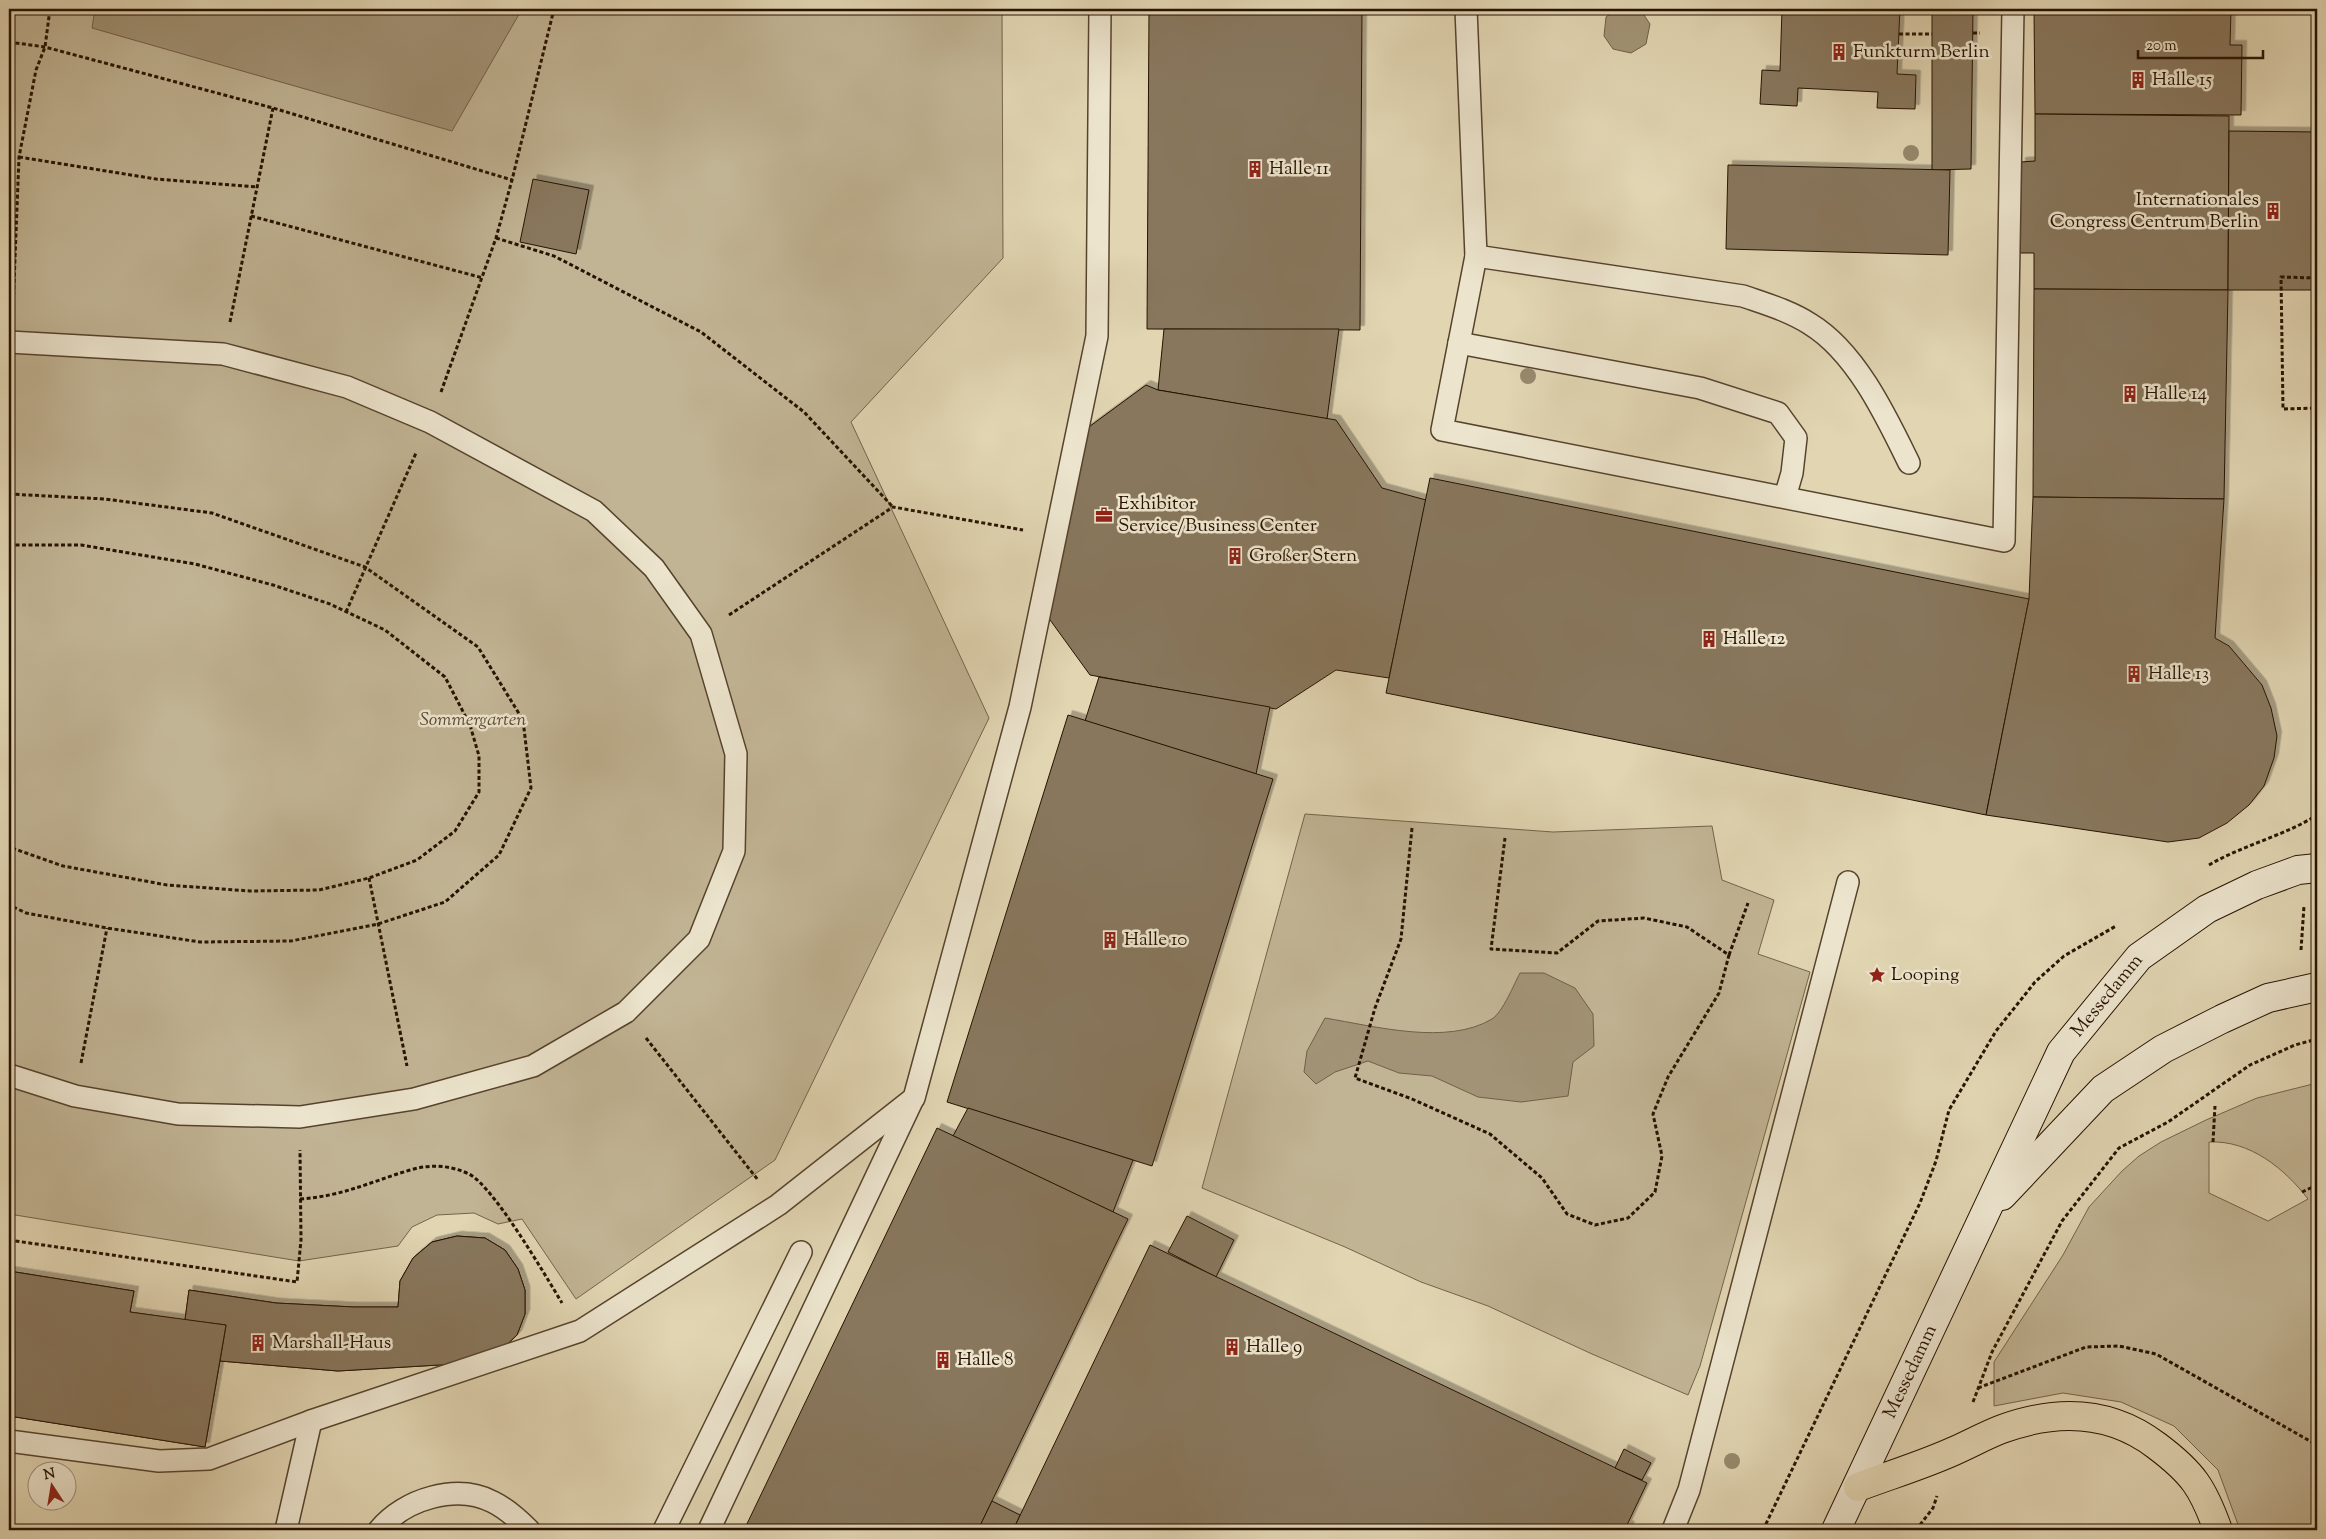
<svg xmlns="http://www.w3.org/2000/svg" width="2326" height="1539" font-family="'Sorts Mill Goudy',serif">
  <style>
    .green { fill: #c1b494; stroke: #74634a; fill-rule: evenodd }
    .water { fill: #a29376; stroke: #715f47 }
    .building { fill: #88775d; stroke: #271201; filter: url(#shadow) }
    .lines { fill: none; stroke-linecap: round; stroke-linejoin: round }
    .service-casing { stroke: #56432d; stroke-width: 24 }
    .secondary-casing { stroke: #271201; stroke-width: 30 }
    .motorway-casing { stroke: #271201; stroke-width: 30 }
    .path { stroke: #271201; stroke-width: 3; stroke-dasharray: 4 2.5; stroke-linecap: butt }
    .service { stroke: #ece4cd; stroke-width: 21 }
    .secondary { stroke: #ece4cd; stroke-width: 28 }
    .motorway { stroke: #e1d5b2; stroke-width: 28 }
    .tree { fill: #98896d }
    .labels { text-anchor: middle; dominant-baseline: central; stroke-width: 5; stroke-linejoin: round; paint-order: stroke }
    .poi-label { font-size: 19px; fill: #271201; stroke: #ece4cd; text-anchor: start }
    .park-label { font-size: 19px; font-style: italic; fill: #5d4b34; stroke: #ece4cd }
    .street-label { font-size: 19px; fill: #271201; stroke: #ece4cd }
  </style>
  <defs>
    <filter id="shadow"><feDropShadow dx="4.5" dy="-4.5" stdDeviation="0" flood-color="#0004"/></filter>
  </defs>
  <rect width="100%" height="100%" fill="#e1d5b2"/>
  <filter id="stains"><feTurbulence type="fractalNoise" baseFrequency=".004" numOctaves="4"/><feColorMatrix values="0 0 0 0 .2 0 0 0 0 .09 0 0 0 0 .02 0 0 0 .5 -.17"/></filter>
  <radialGradient id="worn" r=".72"><stop offset=".6" stop-color="#630" stop-opacity="0"/><stop offset="1" stop-color="#630" stop-opacity=".3"/></radialGradient>
  <!-- green -->
  <g class="green">
    <polygon points="9,9 1002,9 1003,258 851,422 989,718 775,1160 576,1299 522,1219 498,1224 474,1213 437,1215 412,1227 398,1246 299,1261 9,1214"/>
    <polygon points="1305,814 1553,832 1712,826 1722,880 1774,900 1758,954 1810,972 1700,1366 1688,1395 1592,1354 1488,1306 1421,1282 1345,1247 1202,1188"/>
    <path d="M2317,1083v447h-77l-22,-60 -44,-44 -53,-24 -58,-9 -69,13v-44l69,-107 26,-48 33,-36 17,-15 22,-14 45,-22 51,-22zM2209,1142c41,-2 76,27 99,57l-40,22 -59,-28z"/>
  </g>
  <!-- water -->
  <g class="water">
    <polygon points="95,9 522,9 452,131 92,28"/>
    <polygon points="1617,9 1640,9 1650,24 1646,44 1631,53 1613,49 1604,36 1606,17"/>
    <path d="M1520,973h24l31,15 18,26 1,32 -21,16 -5,34 -47,6 -43,-5 -46,-21 -33,-3 -31,-12 -33,11 -19,12 -12,-12 3,-21 18,-33c49,8 122,28 167,1 11,-7 22,-35 28,-46z"/>
  </g>
  <!-- building -->
  <g class="building">
    <polygon points="1149,9 1362,9 1360,330 1147,329"/>
    <polygon points="1782,9 1900,9 1897,74 1916,75 1915,109 1877,108 1878,92 1798,88 1797,106 1760,104 1762,70 1780,71"/>
    <polygon points="1932,9 1973,9 1971,169 1932,170"/>
    <polygon points="2034,9 2231,9 2230,45 2242,45 2241,115 2035,114"/>
    <polygon points="2035,114 2229,116 2228,290 2034,289 2034,253 2020,253 2021,162 2035,161"/>
    <polygon points="2229,131 2317,132 2317,290 2228,290"/>
    <polygon points="1728,165 1950,170 1948,255 1726,249"/>
    <polygon points="533,179 589,190 576,254 520,242"/>
    <polygon points="2034,289 2228,290 2224,499 2033,497"/>
    <polygon points="1164,329 1339,329 1327,419 1158,390"/>
    <polygon points="1146,385 1158,390 1336,420 1382,488 1426,500 1389,678 1336,670 1276,709 1090,675 1045,613 1082,432"/>
    <polygon points="1430,478 2029,599 1986,815 1386,693"/>
    <polygon points="2033,497 2224,499 2215,638 2229,646 2262,685 2271,708 2277,736 2274,758 2264,786 2249,805 2227,823 2199,838 2168,842 1986,815 2029,599"/>
    <polygon points="1099,677 1270,707 1256,774 1085,721"/>
    <polygon points="1068,715 1273,779 1152,1166 947,1102"/>
    <polygon points="968,1108 1133,1160 1113,1212 953,1136"/>
    <polygon points="937,1128 1128,1219 978,1530 744,1530"/>
    <polygon points="1187,1216 1234,1240 1216,1277 1168,1252"/>
    <polygon points="457,1236 485,1238 505,1250 518,1269 525,1290 525,1314 517,1335 500,1351 473,1363 338,1371 220,1361 205,1447 9,1416 9,1271 134,1291 130,1312 185,1320 189,1290 276,1303 354,1307 398,1307 400,1281 413,1258 432,1242"/>
    <polygon points="457,1236 485,1238 505,1250 518,1269 525,1290 525,1314 517,1335 500,1351 473,1363 338,1371 220,1361 226,1325 185,1320 189,1290 276,1303 354,1307 398,1307 400,1281 413,1258 432,1242"/>
    <polygon points="1150,1245 1647,1483 1627,1525 1630,1526 1628,1530 1013,1530"/>
    <polygon points="9,1271 134,1291 130,1312 226,1325 205,1447 9,1416"/>
    <polygon points="1624,1449 1651,1463 1642,1480 1615,1468"/>
    <polygon points="992,1501 1020,1515 1013,1530 978,1530"/>
  </g>
  <g class="lines">
    <!-- service casing -->
    <g class="service-casing">
      <g id="service">
        <polyline points="1466,9 1476,256 1442,430 2004,541 2013,9"/>
        <path d="M1476,256l267,40c23,8 47,15 67,28 46,28 76,92 99,139"/>
        <polyline points="9,342 223,354 347,387 430,422 594,511 654,568 701,634 736,754 734,851 699,939 626,1012 533,1066 414,1099 300,1117 178,1114 75,1096 9,1075"/>
        <polyline points="1459,343 1700,388 1778,413 1796,438 1792,473 1785,497"/>
        <polyline points="9,1441 159,1461 209,1459 311,1421 580,1331 778,1205 914,1098 1020,707 1097,336 1100,9"/>
        <polyline points="286,1530 311,1421"/>
        <path d="M379,1530c25,-31 78,-47 114,-28 14,7 25,17 36,28"/>
        <polyline points="664,1530 801,1252"/>
        <polyline points="709,1530 912,1101"/>
        <polyline points="1673,1530 1689,1490 1848,882"/>
      </g>
    </g>
    <!-- secondary casing -->
    <g class="secondary-casing">
      <g id="secondary">
        <polyline points="2002,1196 2103,1089 2163,1049 2222,1019 2268,998 2317,987"/>
        <path id="s1" d="M1836,1530l225,-478 78,-95 68,-48 50,-24 41,-15 19,-2"/>
      </g>
    </g>
    <!-- motorway casing -->
    <g class="motorway-casing">
      <path id="motorway" d="M1858,1487c32,-12 65,-22 96,-36 16,-7 32,-16 48,-22 55,-20 108,-19 155,17 36,27 46,42 61,84"/>
    </g>
    <!-- path -->
    <g class="path">
      <polyline points="1973,33 1980,33"/>
      <polyline points="1899,34 1932,34"/>
      <polyline points="9,42 45,47 273,108 512,180"/>
      <polyline points="19,157 156,179 257,187"/>
      <polyline points="251,216 483,278"/>
      <polyline points="496,238 554,256 701,332 804,412 893,507"/>
      <polyline points="2317,278 2281,277 2283,409 2317,408"/>
      <polyline points="13,309 19,157 36,70 45,47 50,9"/>
      <polyline points="230,322 273,108"/>
      <polyline points="441,392 496,238 512,180 554,9"/>
      <polyline points="9,494 105,499 212,513 365,567 478,647 523,720 531,788 499,855 445,902 378,924 291,941 200,942 107,928 26,913 9,905"/>
      <polyline points="9,494 11,376"/>
      <polyline points="9,545 81,545 195,564 273,585 330,604 385,630 445,677 470,725 479,756 479,792 455,831 417,860 369,878 319,890 250,891 167,885 63,866 9,847"/>
      <polyline points="346,612 416,453"/>
      <polyline points="729,615 893,507 1023,530"/>
      <polyline points="1412,828 1401,939 1375,1008 1355,1078 1412,1099 1490,1134 1542,1178 1567,1214 1595,1225 1628,1218 1655,1192 1662,1156 1653,1114 1668,1077 1719,993 1729,955 1687,927 1644,918 1598,921 1557,953 1491,949 1505,838"/>
      <path d="M2209,865c34,-20 75,-29 108,-50"/>
      <polyline points="369,878 407,1066"/>
      <polyline points="2301,950 2304,906"/>
      <polyline points="1729,955 1748,903"/>
      <polyline points="646,1038 758,1180"/>
      <polyline points="81,1063 107,928"/>
      <polyline points="2213,1142 2215,1106"/>
      <polyline points="2302,1192 2317,1185"/>
      <path d="M300,1199c43,-3 70,-17 110,-29 20,-6 40,-5 59,4 25,13 76,101 93,129"/>
      <polyline points="9,1240 297,1282 301,1240 300,1150"/>
      <polyline points="1978,1388 2086,1347 2119,1346 2156,1354 2317,1445"/>
      <polyline points="1973,1402 1992,1352 2062,1221 2119,1148 2168,1122 2250,1065 2295,1045 2317,1039"/>
      <polyline points="1763,1530 1920,1203 1936,1161 1949,1110 1996,1031 2035,982 2064,956 2116,926"/>
      <polyline points="1916,1530 1933,1508 1937,1496"/>
    </g>
    <!-- service -->
    <use href="#service" class="service"/>
    <!-- secondary -->
    <use href="#secondary" class="secondary"/>
    <!-- motorway -->
    <use href="#motorway" class="motorway"/>
  </g>
  <!-- trees -->
  <g class="tree">
    <circle cx="1911" cy="153" r="8"/>
    <circle cx="1528" cy="376" r="8"/>
    <circle cx="1732" cy="1461" r="8"/>
  </g>
  <!-- icons -->
  <defs>
    <g id="building-bare" transform="scale(1.35)"><path d="M-4-6H4V6H1V3H-1V6H-4ZM-2.5-4.3h1.7v1.8h-1.7ZM.8-4.3h1.7v1.8H.8ZM-2.5-1h1.7V.8h-1.7ZM.8-1h1.7V.8H.8Z" fill="#8f2418" stroke="#ece4cd" stroke-width="2.5" paint-order="stroke"/></g>
    <g id="office-bare" transform="scale(1.35)"><path d="M-6-3h4V-5.5h4V-3h4V5H-6ZM-1-4.5V-3h2v-1.5ZM-6 0V1H6V0Z" fill="#8f2418" stroke="#ece4cd" stroke-width="2.5" paint-order="stroke"/></g>
    <g id="sight-bare" transform="scale(1.35)"><path d="M0-6L1.8-2.2L6-1.7L2.9 1.2L3.7 5.4L0 3.3L-3.7 5.4L-2.9 1.2L-6-1.7L-1.8-2.2Z" fill="#8f2418" stroke="#ece4cd" stroke-width="2.5" paint-order="stroke"/></g>
  </defs>
  <g fill-rule="evenodd">
    <use href="#building-bare" x="1839" y="52"/>
    <use href="#building-bare" x="2138" y="80"/>
    <use href="#building-bare" x="1255" y="169"/>
    <use href="#building-bare" x="2273" y="211"/>
    <use href="#building-bare" x="2130" y="394"/>
    <use href="#office-bare" x="1104" y="515"/>
    <use href="#building-bare" x="1235" y="556"/>
    <use href="#building-bare" x="1709" y="639"/>
    <use href="#building-bare" x="2134" y="674"/>
    <use href="#building-bare" x="1110" y="940"/>
    <use href="#sight-bare" x="1877" y="975"/>
    <use href="#building-bare" x="258" y="1343"/>
    <use href="#building-bare" x="1232" y="1347"/>
    <use href="#building-bare" x="943" y="1360"/>
  </g>
  <g class="labels">
    <!-- poi labels -->
    <g class="poi-label">
      <text x="1853" y="52">Funkturm Berlin</text>
      <text x="2152" y="80">Halle 15</text>
      <text x="1269" y="169">Halle 11</text>
      <text x="2259" y="200" text-anchor="end">Internationales<tspan x="2259" dy="22">Congress Centrum Berlin</tspan></text>
      <text x="2144" y="394">Halle 14</text>
      <text x="1118" y="504">Exhibitor<tspan x="1118" dy="22">Service/Business Center</tspan></text>
      <text x="1249" y="556">Großer Stern</text>
      <text x="1723" y="639">Halle 12</text>
      <text x="2148" y="674">Halle 13</text>
      <text x="1124" y="940">Halle 10</text>
      <text x="1891" y="975">Looping</text>
      <text x="272" y="1343">Marshall-Haus</text>
      <text x="1246" y="1347">Halle 9</text>
      <text x="957" y="1360">Halle 8</text>
    </g>
    <!-- park labels -->
    <g class="park-label">
      <text x="473" y="720">Sommergarten</text>
    </g>
    <!-- street labels -->
    <g class="street-label">
      <text stroke="none"><textPath href="#s1" startOffset="601">Messedamm</textPath></text>
      <text stroke="none"><textPath href="#s1" startOffset="175">Messedamm</textPath></text>
    </g>
  </g>
  <!-- margin -->
  <rect width="2326" height="1539" fill="none" stroke="#e1d5b2" stroke-width="30"/>
  <rect x="10" y="10" width="2306" height="1519" fill="none" stroke="#271201" stroke-width="2.5"/>
  <rect x="15" y="15" width="2296" height="1509" fill="none" stroke="#271201"/>
  <!-- north arrow -->
  <g transform="translate(52 1486) rotate(348)"><circle r="24" fill="#ece4cd" stroke="#9d907b"/>
  <path d="M0-4L9 19L0 12L-9 19Z" fill="#8f2418"/>
  <text y="-8" font-size="14" font-weight="bold" text-anchor="middle" fill="#271201">N</text>
  </g>
  <!-- scale -->
  <path d="M2138 50v8h125v-8" fill="none" stroke="#271201" stroke-width="2.5"/>
  <text x="2146" y="50" font-size="15" fill="#271201" stroke="#ece4cd" stroke-width="4" paint-order="stroke">20 m</text>
  <rect width="100%" height="100%" filter="url(#stains)"/>
  <rect width="100%" height="100%" fill="url(#worn)"/>
</svg>
